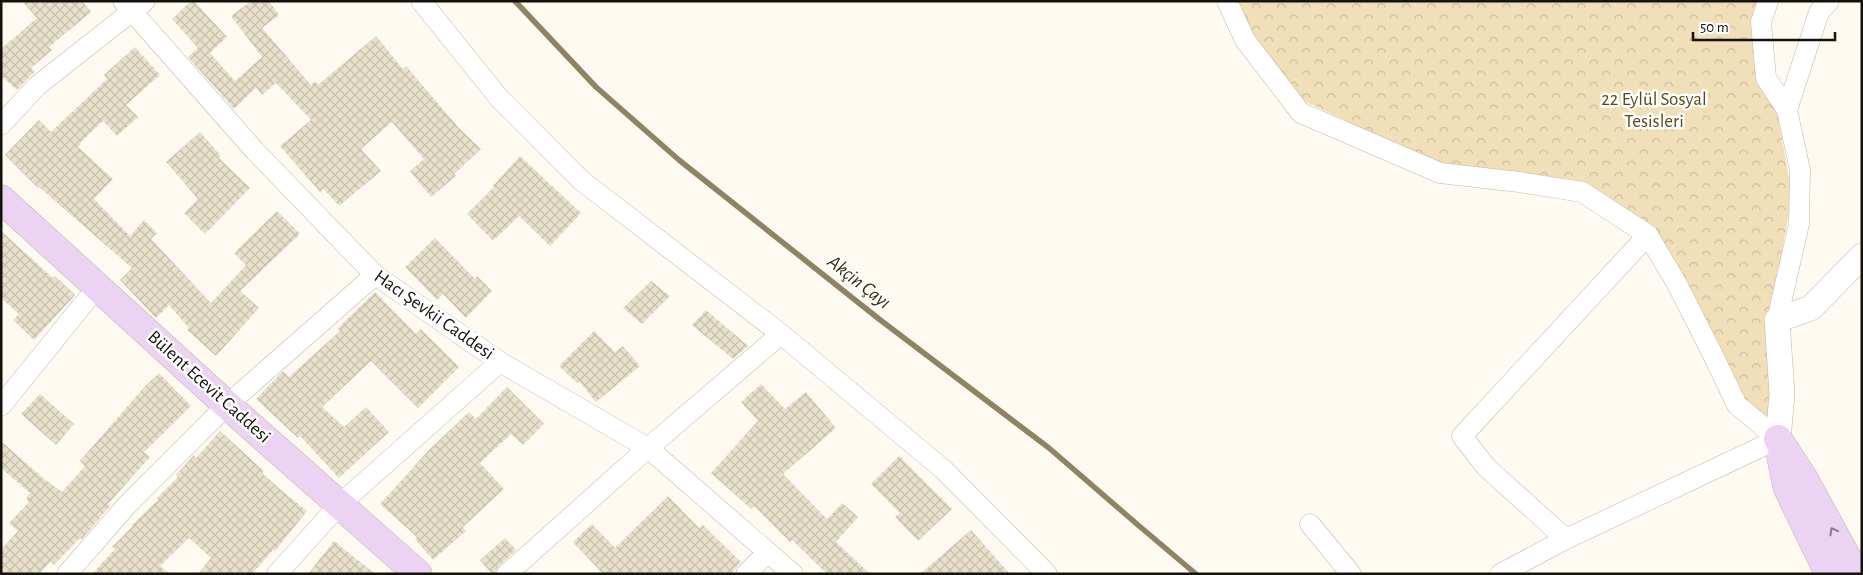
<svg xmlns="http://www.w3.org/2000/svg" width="1863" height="575" font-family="'Alegreya Sans',sans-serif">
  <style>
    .park { fill: url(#park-crowns) }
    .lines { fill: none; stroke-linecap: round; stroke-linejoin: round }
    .stream { stroke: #908364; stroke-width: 5.5 }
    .building { fill: url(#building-cross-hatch) }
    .minor-casing { stroke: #c2b9a4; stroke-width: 21 }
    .tertiary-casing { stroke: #c2b9a4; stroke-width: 26 }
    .secondary-casing { stroke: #c2b9a4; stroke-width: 29 }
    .minor { stroke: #fff; stroke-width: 20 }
    .tertiary { stroke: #fff; stroke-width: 25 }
    .secondary { stroke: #ecd2f3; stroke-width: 28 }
    .oneway { stroke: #8b7c8b }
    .labels { text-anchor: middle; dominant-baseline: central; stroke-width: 5; stroke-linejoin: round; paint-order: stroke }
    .park-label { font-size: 19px; fill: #5b4817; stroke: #fff }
    .street-label { font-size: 19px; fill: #15120b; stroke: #fff }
    .water-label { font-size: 20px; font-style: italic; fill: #392c09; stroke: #fff }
  </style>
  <defs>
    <pattern id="park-crowns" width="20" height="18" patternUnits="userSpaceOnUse" patternTransform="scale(1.25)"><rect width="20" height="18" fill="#f0dfb8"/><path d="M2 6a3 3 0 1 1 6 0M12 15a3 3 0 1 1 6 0" fill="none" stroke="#cdbe9d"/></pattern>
    <pattern id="building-cross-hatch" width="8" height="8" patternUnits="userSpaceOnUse" patternTransform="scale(1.25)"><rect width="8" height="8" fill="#e9e0cb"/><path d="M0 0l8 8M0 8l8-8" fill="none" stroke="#c7bfad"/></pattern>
  </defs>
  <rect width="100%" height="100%" fill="#fefaf2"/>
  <!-- park -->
  <polygon class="park" points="1232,1 1758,1 1792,196 1770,317 1779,425 1737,405 1648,235 1582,192 1460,175 1285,92"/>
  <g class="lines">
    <!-- stream -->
    <polyline class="stream" points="515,1 596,87 679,160 879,319 1049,448 1138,525 1196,574"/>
  </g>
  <!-- building -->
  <g class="building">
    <polygon points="22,1 82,1 91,12 49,47 52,50 31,68 35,71 17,90 1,76 1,49 37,18"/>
    <polygon points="191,1 194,1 227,37 210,53 235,81 262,57 231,16 251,1 269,1 279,15 262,28 311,85 315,81 318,85 376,36 403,69 406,66 459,128 481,149 454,174 456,176 431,197 410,171 424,159 392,122 361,149 381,171 339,206 324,189 320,192 280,146 311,120 276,83 262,95 256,88 234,109 188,57 198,48 172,19"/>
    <polygon points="135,47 160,75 126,105 138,117 117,136 103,121 80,143 81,144 78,147 113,179 94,199 130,236 144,220 157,233 151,239 211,303 246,265 234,253 277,211 300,234 240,291 259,308 216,356 187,330 189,328 169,305 156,318 120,280 132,268 39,187 38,188 5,155 39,120 51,132 107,79 104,75"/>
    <polygon points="200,132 221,156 219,158 250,188 205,234 184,213 198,199 166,162"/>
    <polygon points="520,156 581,213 550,246 519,216 493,241 467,214 494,187 493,186"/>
    <polygon points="1,231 32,259 53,278 55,276 75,295 34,340 13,320 19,314 1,298"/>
    <polygon points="435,238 475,279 477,276 492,291 466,318 443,294 437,300 405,267"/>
    <polygon points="651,281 670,296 642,324 623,308"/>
    <polygon points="375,292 416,334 421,329 459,367 418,408 371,361 322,407 344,427 366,407 389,432 339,478 300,436 298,438 256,399 283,371 289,377 340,331 338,328"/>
    <polygon points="706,310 748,346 733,359 692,325"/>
    <polygon points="594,331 615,352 623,346 640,366 596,402 579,381 577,383 559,366"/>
    <polygon points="159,373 191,406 144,452 150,457 108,504 110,506 82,539 80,538 54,565 51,561 39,574 1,574 1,550 18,531 9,523 29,502 26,499 30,493 1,468 1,441 43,478 62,492 85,466 80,461 146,385"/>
    <polygon points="761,384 785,409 806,392 836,428 783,474 827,519 842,503 858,517 836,542 870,574 827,574 792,540 790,542 754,506 751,509 711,473 758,421 741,402"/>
    <polygon points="507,387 544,424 523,445 511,434 480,463 504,489 463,527 466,531 433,560 415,539 417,537 380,504 429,450 469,412 476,419"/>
    <polygon points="40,394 74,424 56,445 21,414"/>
    <polygon points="220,431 264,471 262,473 281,490 307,511 275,551 273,550 252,574 198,574 211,558 189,538 160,566 170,574 92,574 115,549 112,547 133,526 132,525 158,500 157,498 178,477 176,475 194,455 196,458"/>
    <polygon points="899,456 952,509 918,541 895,517 900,513 871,484"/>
    <polygon points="668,496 699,528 703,525 741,562 731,574 603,574 573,542 592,524 615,548"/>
    <polygon points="971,530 1010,574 920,574"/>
    <polygon points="505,538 516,550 499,566 495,574 492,574 480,560"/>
    <polygon points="334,541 375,574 308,574"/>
  </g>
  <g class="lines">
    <!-- minor casing -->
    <g class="minor-casing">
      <g id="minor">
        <polyline points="123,1 255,151 375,275 500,362 648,448 793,574"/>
        <polyline points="421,1 499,98 582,181 781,334 944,470 1047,574"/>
        <polyline points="1227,1 1245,40 1301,113 1440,173 1519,182 1582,192 1648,235"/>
        <polyline points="1768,1 1761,22 1766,78 1787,110"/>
        <polyline points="1,125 37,86 145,1"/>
        <polygon points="1648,235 1677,284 1711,351 1737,405 1778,439 1566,539 1486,467 1462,436"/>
        <polyline points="1777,320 1799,224 1800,170 1787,110 1819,12 1829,1"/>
        <polyline points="1,406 98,286"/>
        <polyline points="1310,524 1351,574"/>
        <polyline points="67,574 127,505 227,405 375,275"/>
        <polyline points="277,574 339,505 500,362"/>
        <polyline points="507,574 648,448 781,334"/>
        <polyline points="746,574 768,552"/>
        <polyline points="1500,574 1566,539"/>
      </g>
    </g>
    <!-- tertiary casing -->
    <g class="tertiary-casing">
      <polyline id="tertiary" points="1778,439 1782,394 1777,320 1811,308 1862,256"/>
    </g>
    <!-- secondary casing -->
    <g class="secondary-casing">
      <g id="secondary">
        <polyline points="1,199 227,405 418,574"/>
        <polyline points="1778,439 1804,479 1856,574"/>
        <polyline points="1781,457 1787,487 1829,574"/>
      </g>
    </g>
    <!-- minor -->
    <use href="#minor" class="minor"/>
    <!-- tertiary -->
    <use href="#tertiary" class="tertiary"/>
    <!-- secondary -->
    <use href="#secondary" class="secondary"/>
  </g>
  <!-- one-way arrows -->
  <defs><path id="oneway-chevron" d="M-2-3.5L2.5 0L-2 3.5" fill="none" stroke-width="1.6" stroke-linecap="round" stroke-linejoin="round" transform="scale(1.25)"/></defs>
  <use class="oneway" href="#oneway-chevron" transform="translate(1833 531) rotate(-119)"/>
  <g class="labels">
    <!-- park labels -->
    <g class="park-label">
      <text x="1654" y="99">22 Eylül Sosyal<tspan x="1654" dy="22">Tesisleri</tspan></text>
    </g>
    <!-- street labels -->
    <g class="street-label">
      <text transform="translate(434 315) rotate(35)">Hacı Şevkii Caddesi</text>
      <text transform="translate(209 387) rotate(42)">Bülent Ecevit Caddesi</text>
    </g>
    <!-- water labels -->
    <g class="water-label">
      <text transform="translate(859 282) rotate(38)">Akçin Çayı</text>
    </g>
  </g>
  <!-- border -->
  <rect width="1863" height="575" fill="none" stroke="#15120b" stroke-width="5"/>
  <!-- scale -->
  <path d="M1693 32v8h142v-8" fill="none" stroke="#15120b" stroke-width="2.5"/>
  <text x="1700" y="32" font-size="15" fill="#15120b" stroke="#ffffff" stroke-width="4" paint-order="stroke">50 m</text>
</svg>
